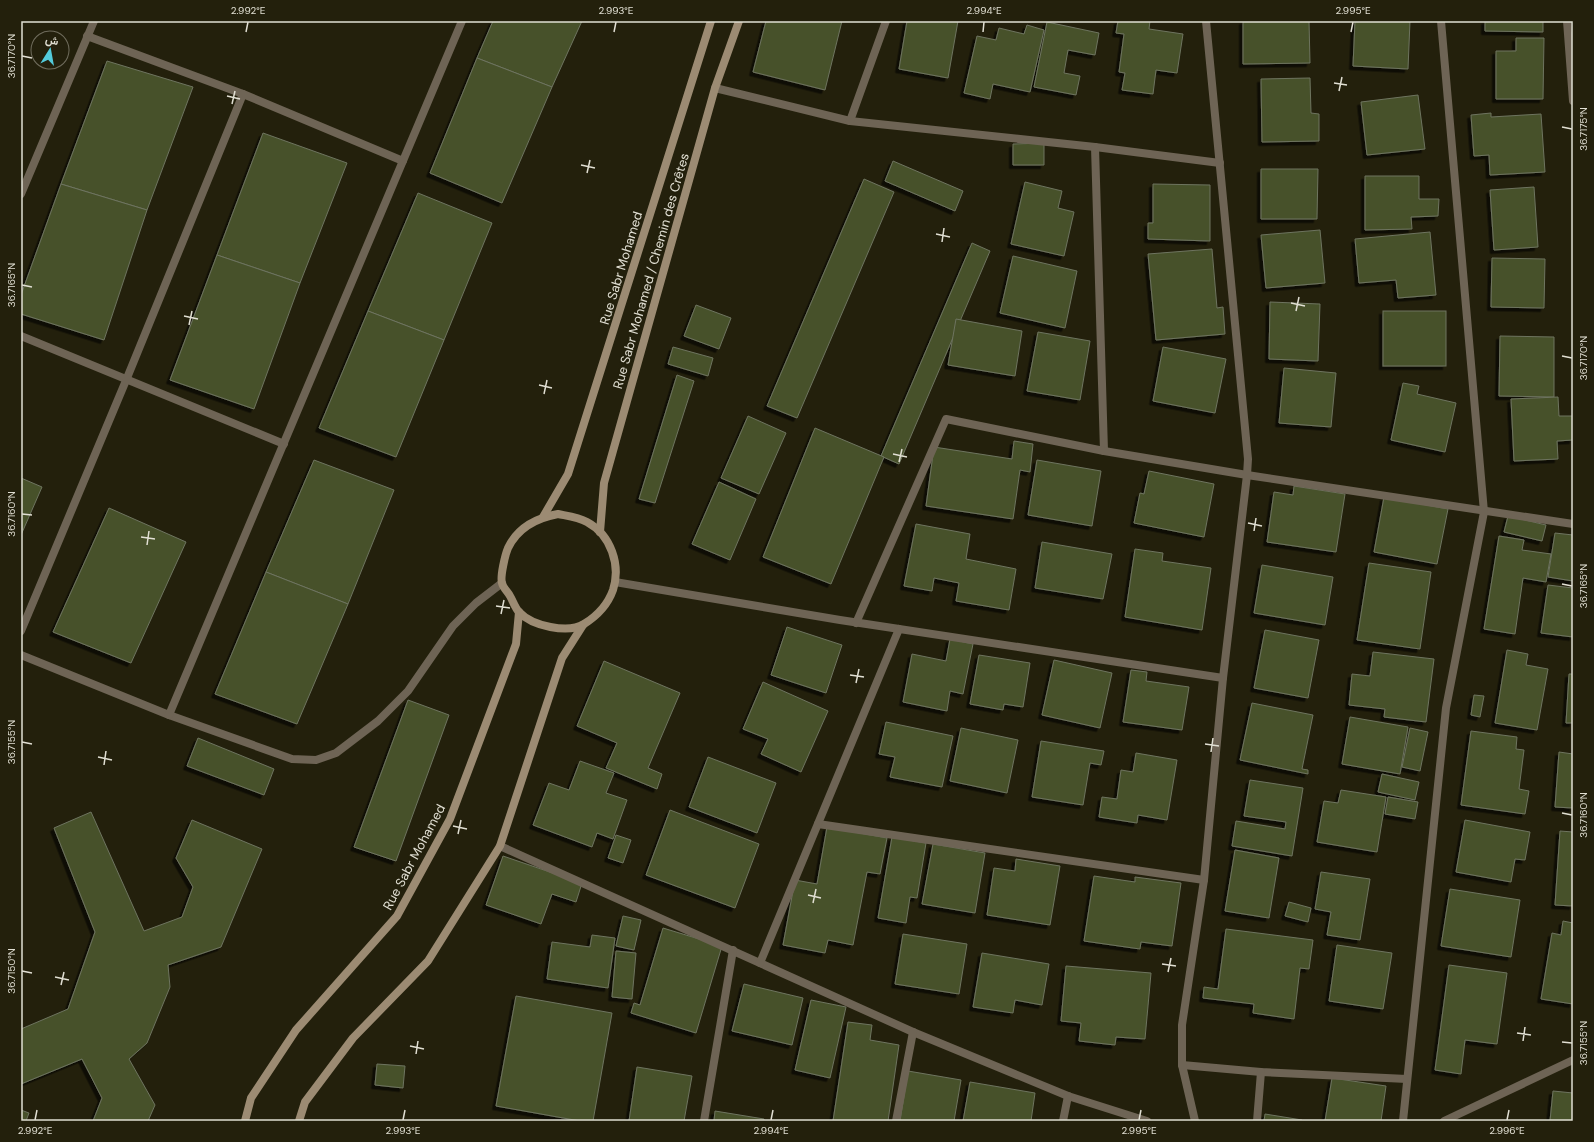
<svg xmlns="http://www.w3.org/2000/svg" width="1594" height="1142" font-family="'DM Sans',Vazirmatn,sans-serif">
  <style>
    .building { fill: #47512c; stroke: #6e745f; filter: url(#shadow) }
    .lines { fill: none; stroke-linecap: round; stroke-linejoin: round }
    .minor { stroke: #6e6455; stroke-width: 8 }
    .secondary { stroke: #9c8b73; stroke-width: 8 }
    .ticks { fill: none; stroke: #e1dfd3; stroke-width: 1.5 }
    .labels { text-anchor: middle; dominant-baseline: central; stroke-width: 3.5; stroke-linejoin: round; paint-order: stroke }
    .street-label { font-size: 13px; fill: #e1dfd3; stroke: #23200c }
    .neatline { fill: none; stroke: #e1dfd3; stroke-width: 1.5 }
    .ticks-label { font-size: 10px; text-anchor: middle; fill: #e1dfd3 }
  </style>
  <defs>
    <filter id="shadow"><feDropShadow dx="-3.5" dy="3.5" stdDeviation="0" flood-color="#0009"/></filter>
  </defs>
  <rect width="100%" height="100%" fill="#23200c"/>
  <!-- building -->
  <g class="building">
    <polygon points="493,21 582,21 552,87 477,58"/>
    <polygon points="766,21 842,21 825,90 753,72"/>
    <polygon points="907,21 958,21 948,78 899,69"/>
    <polygon points="1118,21 1150,21 1149,29 1183,34 1177,73 1156,70 1153,94 1122,90 1125,73 1119,72 1124,34 1116,33"/>
    <polygon points="1243,21 1309,21 1310,63 1243,64"/>
    <polygon points="1355,21 1410,21 1408,69 1353,66"/>
    <polygon points="1485,21 1543,21 1543,32 1485,31"/>
    <polygon points="1047,22 1099,33 1095,55 1068,50 1064,73 1080,76 1076,95 1034,87"/>
    <polygon points="1027,25 1044,30 1030,92 993,84 990,99 964,93 977,36 996,40 999,28 1024,34"/>
    <polygon points="1516,38 1544,38 1543,99 1496,99 1496,51 1516,51"/>
    <polygon points="477,58 552,87 502,203 430,173"/>
    <polygon points="107,61 193,87 147,210 61,184"/>
    <polygon points="1310,78 1311,113 1319,114 1319,141 1262,142 1261,79"/>
    <polygon points="1418,95 1425,149 1367,155 1361,102"/>
    <polygon points="1491,113 1491,117 1541,114 1545,172 1490,175 1489,155 1474,156 1471,115"/>
    <polygon points="263,133 347,163 300,283 217,255"/>
    <polygon points="1044,143 1044,165 1013,165 1013,144"/>
    <polygon points="893,161 963,191 955,211 885,181"/>
    <polygon points="1261,169 1318,169 1317,219 1261,219"/>
    <polygon points="1365,176 1419,176 1419,199 1439,199 1438,216 1411,217 1412,229 1365,230"/>
    <polygon points="864,179 894,192 797,418 767,406"/>
    <polygon points="1025,182 1062,191 1058,208 1074,212 1064,256 1011,244"/>
    <polygon points="61,184 147,210 104,340 21,314 21,295"/>
    <polygon points="1153,184 1210,185 1210,241 1148,239 1148,223 1153,223"/>
    <polygon points="1534,187 1538,247 1494,250 1490,190"/>
    <polygon points="418,193 492,223 444,340 368,311"/>
    <polygon points="1320,230 1325,283 1266,288 1261,235"/>
    <polygon points="1430,232 1436,295 1398,298 1396,280 1359,283 1355,239"/>
    <polygon points="972,243 990,251 899,464 881,456"/>
    <polygon points="1212,249 1217,308 1223,307 1225,334 1156,340 1148,254"/>
    <polygon points="217,255 300,283 254,409 170,380"/>
    <polygon points="1013,256 1077,271 1065,328 1000,313"/>
    <polygon points="1492,258 1545,259 1544,308 1491,307"/>
    <polygon points="1270,302 1320,304 1318,361 1269,359"/>
    <polygon points="696,305 731,318 719,349 684,336"/>
    <polygon points="368,311 444,340 396,457 319,428"/>
    <rect x="1383" y="311" width="63" height="55"/>
    <polygon points="956,319 1022,331 1015,376 948,365"/>
    <polygon points="1038,332 1090,341 1080,400 1027,391"/>
    <polygon points="1500,336 1554,337 1554,397 1499,396"/>
    <polygon points="673,347 713,358 708,376 668,364"/>
    <polygon points="1163,347 1226,359 1215,413 1153,401"/>
    <polygon points="1284,368 1336,373 1331,427 1279,423"/>
    <polygon points="677,375 694,381 655,503 639,499"/>
    <polygon points="1403,383 1419,386 1417,394 1456,403 1445,452 1391,440"/>
    <polygon points="1558,397 1559,416 1573,416 1573,440 1557,441 1558,459 1514,461 1511,399"/>
    <polygon points="748,416 786,433 759,494 721,478"/>
    <polygon points="815,428 884,457 831,584 763,557"/>
    <polygon points="1014,441 1033,444 1030,472 1020,470 1013,519 926,506 934,447 1012,459"/>
    <polygon points="314,460 394,490 348,604 266,572"/>
    <polygon points="1037,460 1101,471 1092,526 1028,515"/>
    <polygon points="1149,471 1214,484 1204,537 1134,523 1140,493 1144,494"/>
    <polygon points="21,478 42,487 21,535"/>
    <polygon points="719,482 756,499 730,560 692,544"/>
    <polygon points="1294,486 1345,494 1336,552 1267,542 1274,492 1293,495"/>
    <polygon points="1384,497 1448,509 1437,564 1374,552"/>
    <polygon points="109,508 186,542 131,663 53,632"/>
    <polygon points="1508,516 1546,525 1542,541 1504,532"/>
    <polygon points="916,524 970,534 966,559 1016,569 1009,610 956,601 959,583 934,578 932,591 904,586"/>
    <polygon points="1555,533 1573,535 1573,581 1548,577"/>
    <polygon points="1499,536 1524,540 1522,550 1551,554 1546,582 1523,578 1515,634 1484,629"/>
    <polygon points="1042,542 1112,554 1103,599 1035,588"/>
    <polygon points="1135,549 1163,553 1162,561 1211,568 1202,630 1125,617"/>
    <polygon points="1369,563 1431,572 1420,649 1357,640"/>
    <polygon points="1262,565 1333,577 1325,625 1254,613"/>
    <polygon points="266,572 348,604 297,724 215,694"/>
    <polygon points="1548,585 1573,588 1573,637 1541,633"/>
    <polygon points="787,627 842,645 826,693 771,675"/>
    <polygon points="1265,630 1319,640 1308,698 1254,688"/>
    <polygon points="950,639 973,644 963,694 950,691 947,711 903,702 912,654 946,661"/>
    <polygon points="1507,650 1528,654 1526,665 1548,669 1537,730 1495,723"/>
    <polygon points="1373,652 1434,659 1426,722 1384,717 1385,709 1349,705 1352,674 1370,676"/>
    <polygon points="979,655 1030,663 1023,707 1004,704 1003,710 970,704"/>
    <polygon points="1054,660 1112,673 1100,728 1042,715"/>
    <polygon points="604,661 680,693 648,768 662,774 657,789 606,768 617,743 577,726"/>
    <polygon points="1131,670 1147,672 1146,681 1189,687 1182,730 1123,722"/>
    <polygon points="1569,674 1573,674 1573,723 1566,723"/>
    <polygon points="763,682 828,711 801,772 761,754 768,739 743,729"/>
    <polygon points="1474,695 1484,696 1480,717 1471,715"/>
    <polygon points="408,700 449,715 396,861 354,847"/>
    <polygon points="1252,703 1313,715 1302,769 1308,770 1308,774 1240,760"/>
    <polygon points="1350,717 1408,727 1400,774 1342,764"/>
    <polygon points="886,722 953,736 942,787 890,777 895,757 879,754"/>
    <polygon points="961,728 1018,740 1007,793 950,781"/>
    <polygon points="1410,728 1428,732 1420,771 1402,767"/>
    <polygon points="1471,731 1517,737 1516,749 1524,750 1519,789 1529,791 1525,814 1461,805"/>
    <polygon points="198,738 274,769 264,795 187,766"/>
    <polygon points="1041,741 1104,751 1101,765 1090,763 1083,805 1032,797"/>
    <polygon points="1559,752 1573,754 1573,808 1555,807"/>
    <polygon points="1136,753 1177,760 1167,820 1138,815 1137,823 1099,817 1102,797 1117,799 1121,770 1133,772"/>
    <polygon points="708,757 776,783 757,833 689,807"/>
    <polygon points="580,761 614,773 606,793 627,800 613,839 597,833 592,847 533,825 549,783 569,790"/>
    <polygon points="1382,774 1419,782 1415,800 1378,792"/>
    <polygon points="1250,780 1303,788 1292,856 1232,846 1236,821 1285,829 1286,822 1244,816"/>
    <polygon points="1341,790 1386,797 1377,852 1317,842 1324,801 1338,803"/>
    <polygon points="1388,797 1418,802 1415,819 1385,814"/>
    <polygon points="670,810 759,844 735,908 646,875"/>
    <polygon points="91,812 144,931 182,917 193,887 176,858 192,820 262,849 221,947 168,965 170,987 147,1043 129,1059 155,1105 148,1121 93,1121 102,1098 82,1059 21,1084 21,1029 68,1009 95,932 54,828"/>
    <polygon points="1465,820 1530,832 1525,860 1515,859 1511,882 1456,872"/>
    <polygon points="827,827 887,838 880,874 867,872 853,945 828,940 825,953 783,945 795,880 817,884"/>
    <polygon points="1560,831 1573,832 1573,906 1555,905"/>
    <polygon points="616,835 631,840 623,863 608,858"/>
    <polygon points="892,837 926,843 917,898 910,897 906,923 878,918"/>
    <polygon points="933,844 985,853 975,913 922,904"/>
    <polygon points="1235,850 1279,858 1269,918 1225,911"/>
    <polygon points="503,856 582,883 576,902 552,894 541,924 486,905"/>
    <polygon points="1016,859 1060,866 1050,925 987,915 994,868 1015,871"/>
    <polygon points="1321,872 1370,879 1360,940 1327,935 1331,912 1315,909"/>
    <polygon points="1094,876 1135,882 1135,877 1181,883 1172,946 1141,942 1140,949 1084,941"/>
    <polygon points="1450,889 1520,900 1511,957 1441,946"/>
    <polygon points="1289,902 1311,908 1308,922 1285,916"/>
    <polygon points="623,916 641,920 634,950 616,946"/>
    <polygon points="1563,921 1573,923 1573,1004 1541,999 1552,933 1561,935"/>
    <polygon points="663,928 722,946 696,1033 631,1013 634,1003 640,1005"/>
    <polygon points="1226,929 1313,940 1309,969 1300,968 1294,1019 1253,1013 1254,1004 1203,998 1204,987 1218,989"/>
    <polygon points="903,934 967,944 959,994 895,984"/>
    <polygon points="592,935 615,938 608,988 547,979 552,942 590,947"/>
    <polygon points="1337,945 1392,953 1383,1009 1329,1001"/>
    <polygon points="616,951 636,953 632,999 612,997"/>
    <polygon points="982,953 1049,964 1042,1005 1015,1000 1013,1013 973,1007"/>
    <polygon points="1449,965 1507,973 1497,1044 1465,1040 1461,1074 1435,1070"/>
    <polygon points="1066,966 1151,973 1145,1039 1116,1037 1115,1045 1079,1041 1081,1023 1061,1021"/>
    <polygon points="744,984 803,998 792,1045 732,1031"/>
    <polygon points="516,996 612,1013 593,1121 580,1121 496,1106"/>
    <polygon points="811,1000 846,1007 830,1078 795,1070"/>
    <polygon points="848,1022 872,1025 870,1040 899,1045 888,1121 833,1121"/>
    <polygon points="377,1064 405,1066 403,1088 375,1085"/>
    <polygon points="637,1067 692,1076 684,1121 629,1121"/>
    <polygon points="908,1071 961,1080 954,1121 900,1121"/>
    <polygon points="1332,1078 1386,1086 1381,1121 1325,1121"/>
    <polygon points="970,1082 1035,1093 1031,1121 963,1121"/>
    <polygon points="1553,1091 1573,1093 1573,1121 1550,1121"/>
    <polygon points="21,1110 29,1113 26,1121 21,1121"/>
    <polygon points="715,1111 764,1119 764,1121 714,1121"/>
    <polygon points="1265,1114 1302,1120 1302,1121 1264,1121"/>
  </g>
  <g class="lines">
    <!-- minor -->
    <g class="minor">
      <polyline points="1567,21 1573,101"/>
      <polyline points="87,36 243,94 403,161"/>
      <polyline points="715,88 850,121 1095,147 1220,163"/>
      <polyline points="850,121 886,21"/>
      <polyline points="1095,147 1104,451"/>
      <polyline points="21,194 94,21"/>
      <polyline points="21,336 284,444"/>
      <polyline points="615,582 840,620 1223,678"/>
      <polyline points="856,623 946,419 1104,451 1247,475 1573,524"/>
      <polyline points="21,631 127,378 243,94"/>
      <polyline points="21,655 169,715 292,759 316,760 336,753 378,721 408,691 453,626 476,603 502,583"/>
      <polyline points="169,715 462,21"/>
      <polyline points="818,824 1204,880"/>
      <polyline points="500,846 913,1032 1068,1096 1147,1121"/>
      <polyline points="760,963 899,629"/>
      <polyline points="1182,1065 1261,1072 1407,1079"/>
      <polyline points="704,1121 733,950"/>
      <polyline points="896,1121 913,1032"/>
      <polyline points="1063,1121 1068,1096"/>
      <polyline points="1195,1121 1182,1065 1182,1025 1204,880 1223,678 1247,475 1248,459 1206,21"/>
      <polyline points="1257,1121 1261,1072"/>
      <polyline points="1403,1121 1446,708 1484,512 1441,21"/>
      <polyline points="1444,1121 1573,1060"/>
    </g>
    <!-- secondary -->
    <g class="secondary">
      <path d="M558,514c10,2 20,3 29,8 24,13 34,43 26,68 -5,14 -16,26 -29,34 -16,10 -52,2 -65,-12 -4,-4 -6,-11 -9,-16 -2,-4 -7,-8 -8,-13 -2,-6 3,-28 6,-35 10,-21 28,-30 50,-34z"/>
      <polyline points="543,517 568,474 711,21"/>
      <polyline points="600,532 604,483 715,88 739,21"/>
      <polyline points="245,1121 251,1098 296,1030 397,916 450,819 516,644 519,612"/>
      <polyline points="299,1121 305,1102 353,1038 428,961 500,846 562,658 583,625"/>
    </g>
  </g>
  <!-- ticks -->
  <path class="ticks" d="M246,32l2,-10M614,32l2,-10M983,32l1,-10M1351,32l2,-10M22,56l10,2M1334,83l13,2M1339,91l3,-14M227,96l13,3M232,104l3,-13M1562,127l10,2M581,165l14,3M587,173l3,-13M936,234l14,3M942,242l2,-14M22,285l10,2M1291,303l14,3M1296,311l3,-14M184,316l14,3M189,325l3,-14M1562,356l10,2M539,385l13,3M544,394l3,-14M893,454l14,3M899,462l3,-13M22,514l10,1M1248,523l14,3M1254,531l2,-13M141,537l14,2M147,545l2,-14M1562,584l10,2M496,606l14,2M501,614l3,-14M850,675l14,2M856,683l3,-14M22,742l10,2M1205,744l14,2M1211,752l2,-14M98,757l14,3M104,765l2,-14M1562,813l10,2M453,826l14,3M458,834l3,-14M808,895l13,3M813,903l3,-14M1162,964l14,2M22,971l10,2M1168,972l3,-14M55,977l14,3M61,985l3,-13M1517,1033l14,2M1523,1041l2,-14M1562,1042l10,1M410,1046l14,3M416,1054l2,-13M35,1120l2,-10M403,1120l2,-10M771,1120l2,-10M1139,1120l2,-10M1507,1120l2,-10"/>
  <g class="labels">
    <!-- street labels -->
    <g class="street-label">
      <text transform="translate(621 268) rotate(-73)">Rue Sabr Mohamed</text>
      <text transform="translate(651 271) rotate(-74)">Rue Sabr Mohamed / Chemin des Crêtes</text>
      <text transform="translate(414 857) rotate(-62)">Rue Sabr Mohamed</text>
    </g>
  </g>
  <!-- border -->
  <rect width="1594" height="1142" fill="none" stroke="#23200c" stroke-width="44"/>
  <!-- north arrow -->
  <g transform="translate(50 50) rotate(11)"><circle r="19" fill="#23200c" stroke="#6f6c5c"/>
  <path d="M0-3L7 15L0 10L-7 15Z" fill="#53cbdb"/>
  <text y="-6" font-size="11" font-weight="bold" text-anchor="middle" fill="#e1dfd3">ش</text>
  </g>
  <rect x="22" y="22" width="1550" height="1098" class="neatline"/>
  <g class="ticks-label">
    <text x="248" y="14">2.992°E</text>
    <text x="616" y="14">2.993°E</text>
    <text x="984" y="14">2.994°E</text>
    <text x="1353" y="14">2.995°E</text>
    <text transform="translate(11 56) rotate(-90)" y="4">36.7170°N</text>
    <text transform="translate(1583 129) rotate(-90)" y="4">36.7175°N</text>
    <text transform="translate(11 285) rotate(-90)" y="4">36.7165°N</text>
    <text transform="translate(1583 358) rotate(-90)" y="4">36.7170°N</text>
    <text transform="translate(11 514) rotate(-90)" y="4">36.7160°N</text>
    <text transform="translate(1583 586) rotate(-90)" y="4">36.7165°N</text>
    <text transform="translate(11 742) rotate(-90)" y="4">36.7155°N</text>
    <text transform="translate(1583 815) rotate(-90)" y="4">36.7160°N</text>
    <text transform="translate(11 971) rotate(-90)" y="4">36.7150°N</text>
    <text transform="translate(1583 1043) rotate(-90)" y="4">36.7155°N</text>
    <text x="35" y="1134">2.992°E</text>
    <text x="403" y="1134">2.993°E</text>
    <text x="771" y="1134">2.994°E</text>
    <text x="1139" y="1134">2.995°E</text>
    <text x="1507" y="1134">2.996°E</text>
  </g>
</svg>
